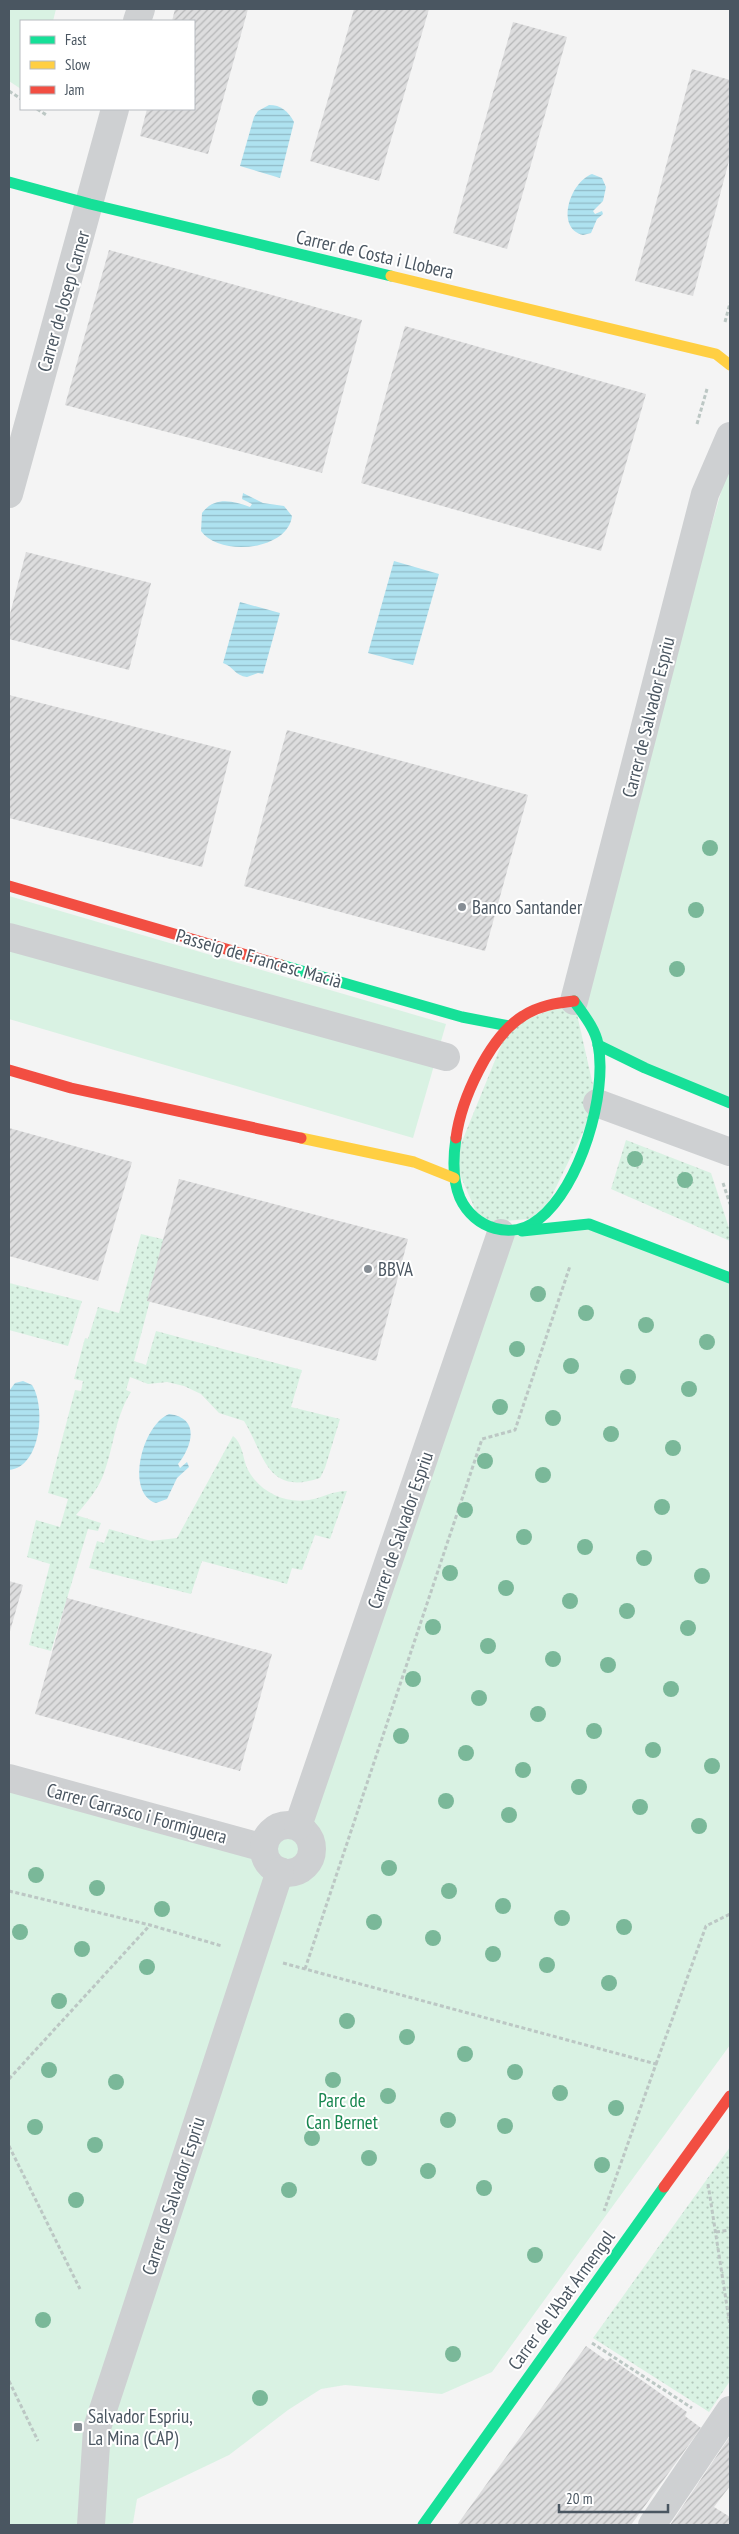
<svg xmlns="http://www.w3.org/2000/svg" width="739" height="2534" font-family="'PT Sans Narrow',sans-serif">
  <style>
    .grass { fill: url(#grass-dots) }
    .green { fill: #d9f2e3 }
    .water { fill: url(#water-rules) }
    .building { fill: url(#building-hatch) }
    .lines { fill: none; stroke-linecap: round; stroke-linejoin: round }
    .path { stroke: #bcc7c4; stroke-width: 3; stroke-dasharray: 4 2.5; stroke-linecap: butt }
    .street { stroke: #ced0d2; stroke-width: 28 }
    .fast { stroke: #16e098; stroke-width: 11 }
    .slow { stroke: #ffcf43; stroke-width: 11 }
    .jam { stroke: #f24e42; stroke-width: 11 }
    .tree { fill: #7ab899 }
    .poi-dot { fill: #868d94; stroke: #fff; stroke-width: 2 }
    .labels { text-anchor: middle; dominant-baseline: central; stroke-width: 4; stroke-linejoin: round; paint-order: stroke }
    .street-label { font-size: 19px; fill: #4a5661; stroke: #fff }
    .poi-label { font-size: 19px; fill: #4a5661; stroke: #fff; text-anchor: start }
    .park-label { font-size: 19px; fill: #17864f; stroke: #fff }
  </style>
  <defs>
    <pattern id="grass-dots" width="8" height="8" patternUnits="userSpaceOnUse" patternTransform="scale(1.25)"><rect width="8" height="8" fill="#d9f2e3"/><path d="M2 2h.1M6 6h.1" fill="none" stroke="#b2c7bb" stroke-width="1.8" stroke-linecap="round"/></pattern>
    <pattern id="water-rules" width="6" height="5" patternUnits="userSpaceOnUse" patternTransform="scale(1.25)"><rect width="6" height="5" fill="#aee2f0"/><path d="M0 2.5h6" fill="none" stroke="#90bac6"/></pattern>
    <pattern id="building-hatch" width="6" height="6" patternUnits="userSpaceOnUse" patternTransform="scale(1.25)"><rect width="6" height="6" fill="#ddddde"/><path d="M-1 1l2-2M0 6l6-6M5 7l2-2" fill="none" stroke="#b5b6b7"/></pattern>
  </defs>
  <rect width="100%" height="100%" fill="#f4f4f4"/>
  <!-- grass -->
  <g class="grass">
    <polygon points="574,1001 597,1103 541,1218 481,1223 454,1161 509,1026"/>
    <polygon points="626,1140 711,1173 730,1231 730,1241 611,1189"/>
    <path d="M141,1234l25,6 -32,121 12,4 10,-34 146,39 -11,37 49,12 -15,49 -5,10c-54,18 -55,-23 -76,-57l-25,-8 -18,-19 -17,-8 -17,-4 -19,2 -18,-7 -4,13 5,2c-16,25 -17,54 -27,81 -6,17 -17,29 -28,42l25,8 -3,8 -10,-2 -37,122 -22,-6 21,-81 -23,-7 9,-37 24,7 8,-28 -20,-6 27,-103 6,1 2,-10 -9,-2 11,-41 3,1 10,-32 21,6z"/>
    <polygon points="9,1283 82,1301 68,1346 9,1330"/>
    <path d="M233,1436c9,6 10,22 14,32 11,23 37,36 62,32 14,-2 22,-9 38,-9l-17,48 -15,-4 -13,35 -10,-2 -5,16 -85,-23 -11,33 -102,-26 8,-27 7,2 5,-14 42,12 26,-3z"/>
    <polygon points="730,2147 730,2381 709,2412 593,2338"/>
  </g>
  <!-- green -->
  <g class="green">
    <polygon points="9,9 56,9 53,21 21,21 21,89 9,81"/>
    <polygon points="730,461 730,1103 598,1045 574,1001"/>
    <polygon points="9,896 446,1024 413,1138 9,1019"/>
    <polygon points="589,1224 730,1277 730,2045 492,2372 442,2394 345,2385 321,2389 288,2410 229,2455 137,2499 133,2523 123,2525 9,2525 9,1778 264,1848 298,1826 501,1233"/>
  </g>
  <!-- water -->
  <g class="water">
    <path d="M269,105c12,0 19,6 25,17l-14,56 -40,-12 14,-49 4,-6z"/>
    <path d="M592,174l10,4 4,9 -3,14 -10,10 2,3 7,-3 1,3 -6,5 -6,14 -8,2c-28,-7 -13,-53 9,-61z"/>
    <path d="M243,493l20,10 21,3 8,10c-4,35 -73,41 -91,15l1,-18c13,-17 31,-12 48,-6l2,-3 -10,-5z"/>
    <polygon points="394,561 439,574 413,665 368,653"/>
    <path d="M240,602l40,11 -17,61 -5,-1 -11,4c-12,-1 -14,-11 -24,-14z"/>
    <path d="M23,1381l9,4c14,22 9,82 -23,85v-79l6,-8z"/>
    <path d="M169,1414c32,4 23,33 9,50l2,4 7,-6 2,5 -12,11 -10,21 -11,4c-31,-10 -14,-78 13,-89z"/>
  </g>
  <!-- building -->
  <g class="building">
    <polygon points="175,9 248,9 208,154 140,136 147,109 194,109 194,21 172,21"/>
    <polygon points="354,9 429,9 379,181 310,161"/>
    <polygon points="513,22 567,37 507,249 453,233"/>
    <polygon points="692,69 730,80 730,157 693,296 635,281"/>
    <polygon points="109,250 362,320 322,473 65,405"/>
    <polygon points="405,326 646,394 601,551 361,483"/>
    <polygon points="26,552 151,583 129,670 9,639 9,618"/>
    <polygon points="9,695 231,751 202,867 9,818"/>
    <polygon points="287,730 528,795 485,951 244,886"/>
    <polygon points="9,1128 132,1162 98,1281 9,1256"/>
    <polygon points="179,1179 408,1239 376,1361 147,1301"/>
    <polygon points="9,1581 23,1585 9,1635"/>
    <polygon points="67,1598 272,1654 240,1771 35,1714"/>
    <polygon points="586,2346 607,2361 610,2358 687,2412 685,2416 701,2428 631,2525 457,2525"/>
    <polygon points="730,2436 730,2486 714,2507 730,2517 730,2525 670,2525"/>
  </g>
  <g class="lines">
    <!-- path -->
    <g class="path">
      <polyline points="9,91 21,99"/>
      <polyline points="37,109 48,116"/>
      <polyline points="725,322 730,303"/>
      <polyline points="697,424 707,389"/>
      <polyline points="723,1183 730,1204"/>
      <polyline points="9,1891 150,1925 222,1946"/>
      <polyline points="283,1963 656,2064 604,2211"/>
      <polyline points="305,1969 482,1439 515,1430 570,1266"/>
      <polyline points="656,2064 706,1926 730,1914"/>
      <polyline points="9,2079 150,1925"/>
      <polyline points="9,2146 80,2289"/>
      <polyline points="708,2184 730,2326"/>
      <polyline points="716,2232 730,2230"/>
      <polyline points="592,2343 692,2408"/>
      <polyline points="9,2381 38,2441"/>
    </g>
    <!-- street -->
    <g class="street">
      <polyline points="137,21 141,9"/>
      <polyline points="9,494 115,109"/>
      <polyline points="9,937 446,1057"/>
      <polyline points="574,1001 705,494 730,436"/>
      <polyline points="597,1103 730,1152"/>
      <polyline points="9,1778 264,1848"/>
      <circle cx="288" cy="1849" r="24"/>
      <polyline points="298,1826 501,1233"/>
      <polyline points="91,2525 97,2428 280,1871"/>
      <polyline points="652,2525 730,2410"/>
    </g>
    <!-- fast -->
    <g class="fast">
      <polyline points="9,182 90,204 391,276"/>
      <polyline points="281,965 462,1017 509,1026"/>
      <polyline points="598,1045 645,1068 730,1103"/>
      <path d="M456,1138c-3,20 -4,41 4,60 14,31 53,43 79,21 41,-32 69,-125 59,-175 -3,-16 -15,-30 -24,-43"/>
      <polyline points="522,1231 589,1224 730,1278"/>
      <polyline points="423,2525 664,2187"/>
    </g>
    <!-- slow -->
    <g class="slow">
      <polyline points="391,276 716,354 730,365"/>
      <polyline points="301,1138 414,1162 454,1178"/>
    </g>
    <!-- jam -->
    <g class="jam">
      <polyline points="9,886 281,965"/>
      <polyline points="9,1070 71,1088 301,1138"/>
      <path d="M456,1138c5,-38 33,-101 67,-122 15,-10 33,-13 51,-15"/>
      <polyline points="664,2187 730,2096"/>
    </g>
  </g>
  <!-- trees -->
  <g class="tree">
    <circle cx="710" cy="848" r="8"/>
    <circle cx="696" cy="910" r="8"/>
    <circle cx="677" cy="969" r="8"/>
    <circle cx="635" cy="1159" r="8"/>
    <circle cx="685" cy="1180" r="8"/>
    <circle cx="538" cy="1294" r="8"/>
    <circle cx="586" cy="1313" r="8"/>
    <circle cx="646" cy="1325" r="8"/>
    <circle cx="707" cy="1342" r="8"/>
    <circle cx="517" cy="1349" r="8"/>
    <circle cx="571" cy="1366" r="8"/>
    <circle cx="628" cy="1377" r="8"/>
    <circle cx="689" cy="1389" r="8"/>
    <circle cx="500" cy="1407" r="8"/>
    <circle cx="553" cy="1418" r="8"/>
    <circle cx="611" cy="1434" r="8"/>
    <circle cx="673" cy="1448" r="8"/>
    <circle cx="485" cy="1461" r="8"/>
    <circle cx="543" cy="1475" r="8"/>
    <circle cx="662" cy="1507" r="8"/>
    <circle cx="465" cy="1510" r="8"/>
    <circle cx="524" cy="1537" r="8"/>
    <circle cx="585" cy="1547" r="8"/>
    <circle cx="644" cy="1558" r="8"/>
    <circle cx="450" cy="1573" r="8"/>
    <circle cx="702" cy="1576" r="8"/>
    <circle cx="506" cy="1588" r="8"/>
    <circle cx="570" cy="1601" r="8"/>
    <circle cx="627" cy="1611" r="8"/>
    <circle cx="433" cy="1627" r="8"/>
    <circle cx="688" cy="1628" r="8"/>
    <circle cx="488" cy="1646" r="8"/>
    <circle cx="553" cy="1659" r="8"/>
    <circle cx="608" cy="1665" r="8"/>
    <circle cx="413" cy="1679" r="8"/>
    <circle cx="671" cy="1689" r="8"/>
    <circle cx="479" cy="1698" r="8"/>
    <circle cx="538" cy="1714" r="8"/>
    <circle cx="594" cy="1731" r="8"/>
    <circle cx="401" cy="1736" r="8"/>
    <circle cx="653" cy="1750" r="8"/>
    <circle cx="466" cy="1753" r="8"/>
    <circle cx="712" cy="1766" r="8"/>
    <circle cx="523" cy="1770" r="8"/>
    <circle cx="579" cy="1787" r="8"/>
    <circle cx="446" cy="1801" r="8"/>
    <circle cx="640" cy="1807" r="8"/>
    <circle cx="509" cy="1815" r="8"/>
    <circle cx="699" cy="1826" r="8"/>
    <circle cx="389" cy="1868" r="8"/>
    <circle cx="36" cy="1875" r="8"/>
    <circle cx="97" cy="1888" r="8"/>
    <circle cx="449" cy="1891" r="8"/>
    <circle cx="503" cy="1906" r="8"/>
    <circle cx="162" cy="1909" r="8"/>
    <circle cx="562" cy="1918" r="8"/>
    <circle cx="374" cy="1922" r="8"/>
    <circle cx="624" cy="1927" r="8"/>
    <circle cx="20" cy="1932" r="8"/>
    <circle cx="433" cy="1938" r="8"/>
    <circle cx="82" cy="1949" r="8"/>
    <circle cx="493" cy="1954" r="8"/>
    <circle cx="547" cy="1965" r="8"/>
    <circle cx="147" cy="1967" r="8"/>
    <circle cx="609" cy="1983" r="8"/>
    <circle cx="59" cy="2001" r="8"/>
    <circle cx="347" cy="2021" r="8"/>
    <circle cx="407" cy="2037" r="8"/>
    <circle cx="465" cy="2054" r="8"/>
    <circle cx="49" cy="2070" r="8"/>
    <circle cx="515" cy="2072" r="8"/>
    <circle cx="333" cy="2080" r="8"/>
    <circle cx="116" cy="2082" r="8"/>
    <circle cx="560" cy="2093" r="8"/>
    <circle cx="388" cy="2096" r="8"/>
    <circle cx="616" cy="2108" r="8"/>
    <circle cx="448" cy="2120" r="8"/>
    <circle cx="505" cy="2126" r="8"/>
    <circle cx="35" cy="2127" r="8"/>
    <circle cx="312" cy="2138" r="8"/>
    <circle cx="95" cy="2145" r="8"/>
    <circle cx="369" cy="2158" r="8"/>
    <circle cx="602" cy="2165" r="8"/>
    <circle cx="428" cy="2171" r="8"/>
    <circle cx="484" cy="2188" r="8"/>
    <circle cx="289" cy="2190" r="8"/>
    <circle cx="76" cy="2200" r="8"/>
    <circle cx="535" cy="2255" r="8"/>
    <circle cx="43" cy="2320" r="8"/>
    <circle cx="453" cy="2354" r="8"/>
    <circle cx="260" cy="2398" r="8"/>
  </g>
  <!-- markers -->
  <g class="poi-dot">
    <circle cx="462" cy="907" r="5"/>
    <circle cx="368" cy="1269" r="5"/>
    <rect x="73" y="2422" width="10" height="10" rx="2.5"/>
  </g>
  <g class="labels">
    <!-- street labels -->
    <g class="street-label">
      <text transform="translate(375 254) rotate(13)">Carrer de Costa i Llobera</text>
      <text transform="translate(63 301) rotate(-74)">Carrer de Josep Carner</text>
      <text transform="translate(648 717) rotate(-76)">Carrer de Salvador Espriu</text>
      <text transform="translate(259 958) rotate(16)">Passeig de Francesc Macià</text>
      <text transform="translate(400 1530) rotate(-71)">Carrer de Salvador Espriu</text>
      <text transform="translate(137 1813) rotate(15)">Carrer Carrasco i Formiguera</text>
      <text transform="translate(173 2196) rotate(-72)">Carrer de Salvador Espriu</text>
      <text transform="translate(561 2300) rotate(-54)">Carrer de l'Abat Armengol</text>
    </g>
    <!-- poi labels -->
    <g class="poi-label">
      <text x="472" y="907">Banco Santander</text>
      <text x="378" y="1269">BBVA</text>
      <text x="88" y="2416">Salvador Espriu,<tspan x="88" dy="22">La Mina (CAP)</tspan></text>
    </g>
    <!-- park labels -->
    <g class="park-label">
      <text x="342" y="2100">Parc de<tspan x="342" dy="22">Can Bernet</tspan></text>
    </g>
  </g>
  <!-- border -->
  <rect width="739" height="2534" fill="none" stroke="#4a5661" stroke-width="20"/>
  <!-- legend -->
  <rect x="20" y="20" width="175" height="90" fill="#ffffff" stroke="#b7bbc0"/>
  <rect x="30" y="36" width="25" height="8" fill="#16e098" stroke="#b7bbc0"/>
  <text x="65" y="45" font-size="15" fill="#4a5661">Fast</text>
  <rect x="30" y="61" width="25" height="8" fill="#ffcf43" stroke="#b7bbc0"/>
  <text x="65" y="70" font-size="15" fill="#4a5661">Slow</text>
  <rect x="30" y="86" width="25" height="8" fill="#f24e42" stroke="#b7bbc0"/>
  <text x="65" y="95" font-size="15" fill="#4a5661">Jam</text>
  <!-- scale -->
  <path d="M559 2504v8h109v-8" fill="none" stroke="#4a5661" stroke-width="2.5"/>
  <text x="566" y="2504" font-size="15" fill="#4a5661" stroke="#ffffff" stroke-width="4" paint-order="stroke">20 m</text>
</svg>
